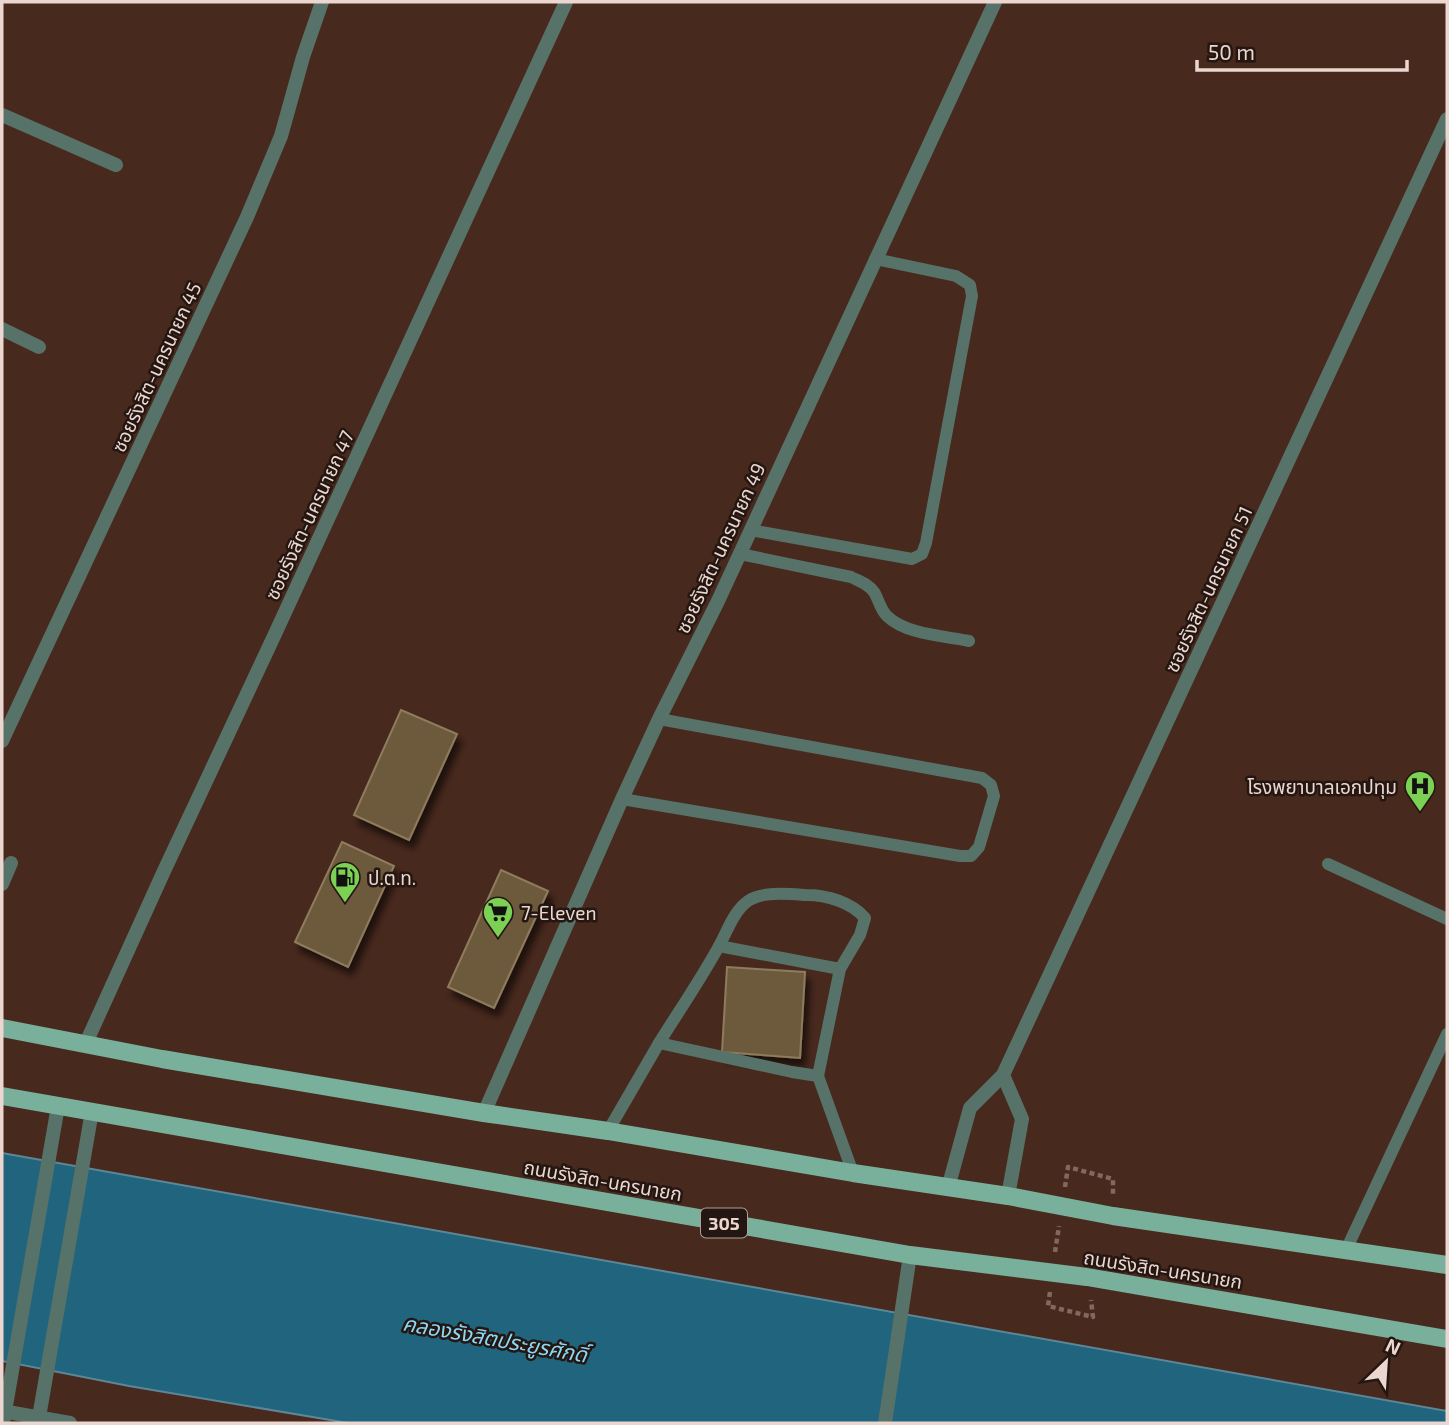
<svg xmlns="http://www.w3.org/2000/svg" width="1449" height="1425" font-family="'Exo 2','Noto Sans Thai',sans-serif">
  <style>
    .water { fill: #20647d; stroke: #5d8696; stroke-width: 2 }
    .building { fill: #6d5a3d; stroke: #8e7b5d; stroke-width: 2; filter: url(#shadow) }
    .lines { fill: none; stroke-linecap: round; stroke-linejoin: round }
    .path { stroke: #83685e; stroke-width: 4.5; stroke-dasharray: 5 3.5; stroke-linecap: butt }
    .service { stroke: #577268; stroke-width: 12 }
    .minor { stroke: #577268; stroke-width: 14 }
    .tertiary { stroke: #577268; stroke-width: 14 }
    .primary { stroke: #79b09c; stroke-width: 18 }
    .labels { text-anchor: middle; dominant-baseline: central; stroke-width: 5; stroke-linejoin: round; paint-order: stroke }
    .shield { fill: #241611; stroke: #af9d97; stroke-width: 2 }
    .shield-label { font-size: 18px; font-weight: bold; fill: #ebd7d0 }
    .street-label { font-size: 19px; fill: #ebd7d0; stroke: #241611 }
    .poi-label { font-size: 19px; fill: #ebd7d0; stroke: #241611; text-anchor: start }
    .water-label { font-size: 21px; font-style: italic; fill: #8dd7f6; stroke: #241611 }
  </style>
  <defs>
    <filter id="shadow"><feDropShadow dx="4.5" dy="8" stdDeviation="3.5" flood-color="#0009"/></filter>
  </defs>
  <rect width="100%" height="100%" fill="#48291e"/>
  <!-- water -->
  <polygon class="water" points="2,1153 1447,1411 1447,1423 348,1423 129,1386 2,1361"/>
  <!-- building -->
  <g class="building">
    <polygon points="401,710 457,734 409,840 354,815"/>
    <polygon points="342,842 394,866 348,967 295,942"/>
    <polygon points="501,870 548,891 494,1008 448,987"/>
    <polygon points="727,967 805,972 800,1058 722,1052"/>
  </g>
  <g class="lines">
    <!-- path -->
    <g class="path">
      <polyline points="1065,1187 1068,1167 1113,1179 1113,1194"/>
      <polyline points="1055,1252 1059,1226"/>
      <polyline points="1050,1292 1048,1306 1093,1317 1091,1300"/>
    </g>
    <!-- service -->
    <g class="service">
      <polyline points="750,530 912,559 922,554 926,543 972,296 970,285 956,276 875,259"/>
      <path d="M740,554l111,23c8,4 18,7 23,15 5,8 6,17 13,24 18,18 56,20 82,25"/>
      <polyline points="622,799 960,856 971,856 979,847 994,796 991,785 982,778 659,719"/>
      <polyline points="1328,864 1447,919"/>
      <polyline points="719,946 840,969"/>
      <path d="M659,1043c20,-32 42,-64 60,-97 9,-16 14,-34 29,-45 14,-10 42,-7 58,-6 21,0 45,7 59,23l-5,17 -20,34 -22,107"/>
      <polyline points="608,1131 659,1043 792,1072 818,1076 853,1173"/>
      <polyline points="1346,1250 1447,1034"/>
    </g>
    <!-- minor -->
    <g class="minor">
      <polyline points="2,115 116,165"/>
      <polyline points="2,329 39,347"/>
      <polyline points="2,741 247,217 281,136 303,57 322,2"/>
      <polyline points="2,884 11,863"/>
      <polyline points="86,1043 164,871 275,634 566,2"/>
      <polyline points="1003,1075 1022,1119 1008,1196"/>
      <polyline points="484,1113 622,799 659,719 718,601 995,2"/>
      <polyline points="948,1188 970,1108 1003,1075 1447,119"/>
      <polyline points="3,1423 58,1106"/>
      <polyline points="38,1423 92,1111"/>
      <polyline points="885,1423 910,1255"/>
    </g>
    <!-- tertiary -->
    <polyline class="tertiary" points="2,1411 70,1423"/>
    <!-- primary -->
    <g class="primary">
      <polyline points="2,1028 162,1059 484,1113 608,1131 853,1173 1008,1196 1113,1216 1447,1265"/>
      <polyline points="2,1096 910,1255 1087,1277 1447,1339"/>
    </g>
  </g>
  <!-- icons -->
  <defs>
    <g id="hospital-pin" transform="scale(1.575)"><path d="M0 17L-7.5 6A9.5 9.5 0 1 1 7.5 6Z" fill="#7cd155" stroke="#241611"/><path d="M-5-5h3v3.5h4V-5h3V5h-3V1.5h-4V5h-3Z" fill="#111"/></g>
    <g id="fuel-pin" transform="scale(1.575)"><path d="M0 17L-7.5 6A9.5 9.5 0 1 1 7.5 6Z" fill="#7cd155" stroke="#241611"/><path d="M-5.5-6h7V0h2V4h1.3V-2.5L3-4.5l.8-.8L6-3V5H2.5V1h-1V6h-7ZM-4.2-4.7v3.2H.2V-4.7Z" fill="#111"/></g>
    <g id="supermarket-pin" transform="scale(1.575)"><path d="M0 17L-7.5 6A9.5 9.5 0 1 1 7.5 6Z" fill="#7cd155" stroke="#241611"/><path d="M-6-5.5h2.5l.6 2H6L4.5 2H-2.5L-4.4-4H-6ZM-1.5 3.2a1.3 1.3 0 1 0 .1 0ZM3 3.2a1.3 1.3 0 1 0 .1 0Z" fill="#111"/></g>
  </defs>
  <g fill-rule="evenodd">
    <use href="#hospital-pin" x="1420" y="786"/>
    <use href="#fuel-pin" x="345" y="877"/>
    <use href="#supermarket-pin" x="498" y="912"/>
  </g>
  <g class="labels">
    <!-- shield labels -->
    <rect class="shield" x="701" y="1208.5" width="46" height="29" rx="5"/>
    <g class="shield-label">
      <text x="724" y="1223">305</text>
    </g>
    <!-- street labels -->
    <g class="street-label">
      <text transform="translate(156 367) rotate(-65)">ซอยรังสิต-นครนายก 45</text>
      <text transform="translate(309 515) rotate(-65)">ซอยรังสิต-นครนายก 47</text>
      <text transform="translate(720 548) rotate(-65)">ซอยรังสิต-นครนายก 49</text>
      <text transform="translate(1208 589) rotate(-65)">ซอยรังสิต-นครนายก 51</text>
      <text transform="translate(603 1180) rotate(10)">ถนนรังสิต-นครนายก</text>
      <text transform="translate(1163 1269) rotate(9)">ถนนรังสิต-นครนายก</text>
    </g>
    <!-- poi labels -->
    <g class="poi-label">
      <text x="1397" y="786" text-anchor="end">โรงพยาบาลเอกปทุม</text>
      <text x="368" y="877">ป.ต.ท.</text>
      <text x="521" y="912">7-Eleven</text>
    </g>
    <!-- water labels -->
    <g class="water-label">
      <text transform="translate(495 1338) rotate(10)">คลองรังสิตประยูรศักดิ์</text>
    </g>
  </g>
  <!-- border -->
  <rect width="1449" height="1425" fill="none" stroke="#ebd7d0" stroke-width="7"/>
  <!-- north arrow -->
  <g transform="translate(1386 1362) rotate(25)" stroke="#241611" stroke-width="5" paint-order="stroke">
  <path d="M0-5L12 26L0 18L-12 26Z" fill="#ebd7d0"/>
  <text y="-10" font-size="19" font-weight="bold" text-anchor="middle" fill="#ebd7d0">N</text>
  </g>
  <!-- scale -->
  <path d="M1197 60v10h210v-10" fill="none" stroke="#ebd7d0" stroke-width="3.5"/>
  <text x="1208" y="60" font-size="21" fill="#ebd7d0" stroke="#241611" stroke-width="5" paint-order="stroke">50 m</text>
</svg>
